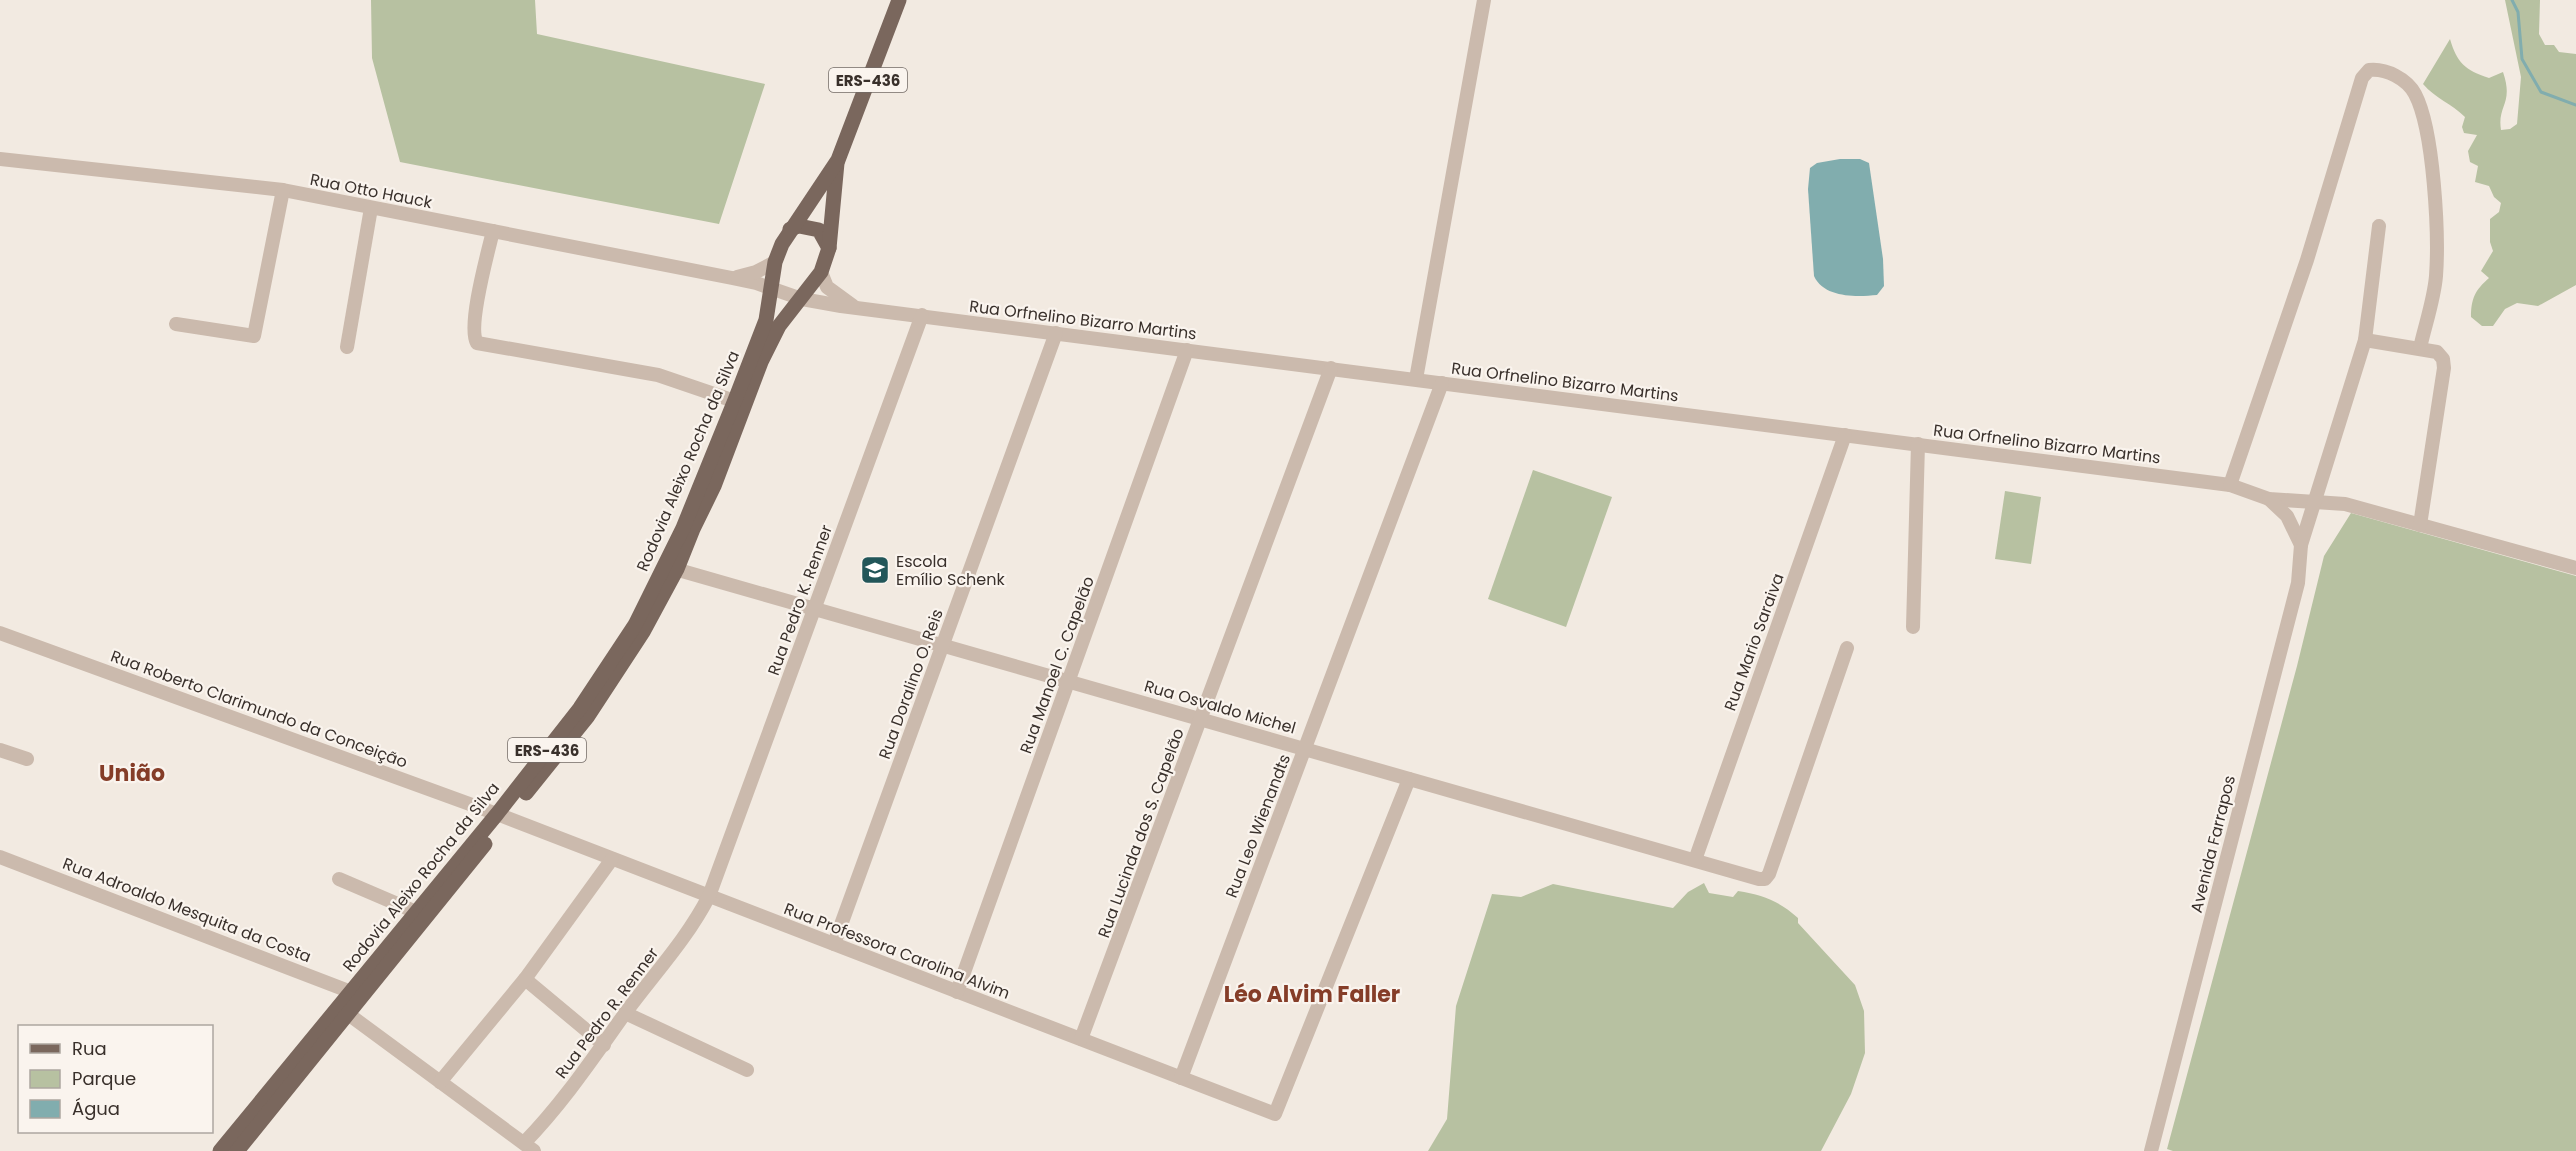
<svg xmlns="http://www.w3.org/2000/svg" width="2576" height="1151" font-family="Poppins,sans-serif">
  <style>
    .green { fill: #b7c1a1 }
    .water { fill: #81adae }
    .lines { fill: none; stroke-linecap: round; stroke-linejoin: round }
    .stream { stroke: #81adae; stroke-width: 3 }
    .minor { stroke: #cbbaad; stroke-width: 14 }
    .major { stroke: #7a675d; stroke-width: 15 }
    .labels { text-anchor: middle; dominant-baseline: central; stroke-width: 4.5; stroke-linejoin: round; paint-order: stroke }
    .shield { fill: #faf4ee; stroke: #736b66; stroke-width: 1.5 }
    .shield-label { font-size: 15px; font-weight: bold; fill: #39302b }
    .street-label { font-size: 16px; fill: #39302b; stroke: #faf4ee }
    .poi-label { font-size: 16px; fill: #39302b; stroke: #faf4ee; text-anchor: start }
    .district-label { font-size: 22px; font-weight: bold; fill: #853d28; stroke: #faf4ee }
  </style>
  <rect width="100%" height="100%" fill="#f2eae1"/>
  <!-- green -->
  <g class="green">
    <polygon points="371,0 535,0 537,34 765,84 719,224 400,162 372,58"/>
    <path d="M2505,0h35l-1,34 6,11h9l5,7 17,2v231l-38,21 -21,-3 -12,6 -12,17h-11l-11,-9c0,-18 4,-27 18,-39l-8,-7 12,-20 -3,-9v-23l9,-7 2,-9 -7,-6 -5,-11 -14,-4 3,-16 -8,-4 -2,-11 9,-16 -13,-2 -2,-6 3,-10c-13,-13 -30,-19 -42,-33l27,-45c7,24 15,31 39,39l14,-6c11,32 -6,33 -2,58l9,-1 7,-5 4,-47z"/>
    <polygon points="1533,470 1612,497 1566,627 1488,599"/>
    <polygon points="2005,491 2041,497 2031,564 1995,559"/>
    <polygon points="2351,513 2576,576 2576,1151 2173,1151 2167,1149 2297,666 2324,556"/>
    <path d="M1704,883l5,10 24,4 5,-6c25,4 41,10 60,27v5l57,62 9,26 1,42 -14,41 -30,57h-393l19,-32 9,-113 36,-112 29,3 32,-13 120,24 15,-16z"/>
  </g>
  <!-- water -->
  <path class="water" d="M1840,159h20l9,4 14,96 1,27 -7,9c-21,2 -53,3 -63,-19l-6,-87 2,-21 7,-5z"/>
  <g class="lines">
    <!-- stream -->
    <polyline class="stream" points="2512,0 2518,12 2522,59 2541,92 2576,105"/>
    <!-- minor -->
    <g class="minor">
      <polyline points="0,159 283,190 732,278 756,283 802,299 841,306 2230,485 2269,499 2345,504 2576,568"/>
      <path d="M493,231c-5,21 -26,96 -16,112l181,32 85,29"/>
      <polyline points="821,272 827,287 853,306"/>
      <polyline points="737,277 756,272 775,262"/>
      <polyline points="176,324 254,336 283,190"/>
      <polyline points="2365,340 2437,352 2443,359 2444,368 2420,525"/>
      <polyline points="347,347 371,208"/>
      <polyline points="1416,379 1484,0"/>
      <path d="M2230,485l77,-225 55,-182 7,-8c17,-2 38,9 46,24 19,36 24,141 21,182 -2,24 -11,49 -16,72"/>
      <polyline points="2269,499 2287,516 2301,545"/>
      <polyline points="668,567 1759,879 1765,879 1769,874 1847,648"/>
      <polyline points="1913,627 1918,444"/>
      <polyline points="0,633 497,814 1275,1114 1409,779"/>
      <polyline points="0,750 27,759"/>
      <polyline points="0,857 359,995"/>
      <polyline points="1695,860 1845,435"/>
      <polyline points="339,879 416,912"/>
      <polyline points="834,944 1056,333"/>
      <polyline points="525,979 604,1045"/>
      <polyline points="957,992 1187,350"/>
      <polyline points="340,1008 534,1151"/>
      <polyline points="625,1013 747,1070"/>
      <polyline points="1081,1039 1331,368"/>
      <polyline points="1181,1078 1442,383"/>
      <polyline points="440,1082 525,979 612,859"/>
      <path d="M524,1143c39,-40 69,-85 102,-131 28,-38 61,-73 83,-116l213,-581"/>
      <polyline points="2151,1151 2298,583 2301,545 2365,340 2379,226"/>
    </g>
    <!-- major -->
    <g class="major">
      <polyline points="790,229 799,226 819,230 829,248"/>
      <polyline points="526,793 588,716 643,632 677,569 693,529 714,486 761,362 779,326 821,272 829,248 837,163"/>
      <polyline points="220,1151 497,814 580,708 635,625 683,528 735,400 766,320 775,262 782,244 838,160 899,0"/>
      <polyline points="237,1151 485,844"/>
    </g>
  </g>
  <!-- icons -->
  <defs>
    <g id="school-square" transform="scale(1.5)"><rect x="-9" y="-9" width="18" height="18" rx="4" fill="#225659" stroke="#faf4ee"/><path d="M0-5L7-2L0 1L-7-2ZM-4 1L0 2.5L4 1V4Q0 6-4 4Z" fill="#fff"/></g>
  </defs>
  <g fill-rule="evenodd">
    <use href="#school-square" x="875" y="570"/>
  </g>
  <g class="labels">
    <!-- shield labels -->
    <g class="shield">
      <rect x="829" y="68" width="78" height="24" rx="4.5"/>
      <rect x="508" y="738" width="78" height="24" rx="4.5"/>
    </g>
    <g class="shield-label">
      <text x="868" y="80">ERS-436</text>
      <text x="547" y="750">ERS-436</text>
    </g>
    <!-- street labels -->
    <g class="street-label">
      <text transform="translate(371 191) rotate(11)">Rua Otto Hauck</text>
      <text transform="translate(1083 320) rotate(7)">Rua Orfnelino Bizarro Martins</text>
      <text transform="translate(1565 382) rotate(7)">Rua Orfnelino Bizarro Martins</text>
      <text transform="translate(2047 444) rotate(7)">Rua Orfnelino Bizarro Martins</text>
      <text transform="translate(688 461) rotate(-67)">Rodovia Aleixo Rocha da Silva</text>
      <text transform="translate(800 600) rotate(-70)">Rua Pedro K. Renner</text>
      <text transform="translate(1754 642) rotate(-70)">Rua Mario Saraiva</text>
      <text transform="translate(1057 665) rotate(-70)">Rua Manoel C. Capelão</text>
      <text transform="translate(911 684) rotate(-70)">Rua Doralino O. Reis</text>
      <text transform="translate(1220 707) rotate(16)">Rua Osvaldo Michel</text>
      <text transform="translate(259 709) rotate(20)">Rua Roberto Clarimundo da Conceição</text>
      <text transform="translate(1258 826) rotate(-69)">Rua Leo Wienandts</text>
      <text transform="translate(1141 833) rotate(-70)">Rua Lucinda dos S. Capelão</text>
      <text transform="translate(2213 844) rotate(-76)">Avenida Farrapos</text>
      <text transform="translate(421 877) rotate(-51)">Rodovia Aleixo Rocha da Silva</text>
      <text transform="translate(187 910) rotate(21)">Rua Adroaldo Mesquita da Costa</text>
      <text transform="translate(897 951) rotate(21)">Rua Professora Carolina Alvim</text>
      <text transform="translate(607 1013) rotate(-53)">Rua Pedro R. Renner</text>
    </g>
    <!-- poi labels -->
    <g class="poi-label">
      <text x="896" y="561">Escola<tspan x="896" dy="18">Emílio Schenk</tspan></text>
    </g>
    <!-- district labels -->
    <g class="district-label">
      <text x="132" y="773">União</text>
      <text x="1312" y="994">Léo Alvim Faller</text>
    </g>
  </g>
  <!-- legend -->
  <rect x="18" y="1025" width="195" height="108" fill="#faf4ee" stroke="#ada6a0" stroke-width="1.5"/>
  <rect x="30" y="1044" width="30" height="9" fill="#7a675d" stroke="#ada6a0" stroke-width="1.5"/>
  <text x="72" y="1055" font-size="18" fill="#39302b">Rua</text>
  <rect x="30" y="1070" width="30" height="18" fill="#b7c1a1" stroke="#ada6a0" stroke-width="1.5"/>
  <text x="72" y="1085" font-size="18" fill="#39302b">Parque</text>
  <rect x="30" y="1100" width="30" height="18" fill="#81adae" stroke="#ada6a0" stroke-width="1.5"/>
  <text x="72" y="1115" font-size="18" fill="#39302b">Água</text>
</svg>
